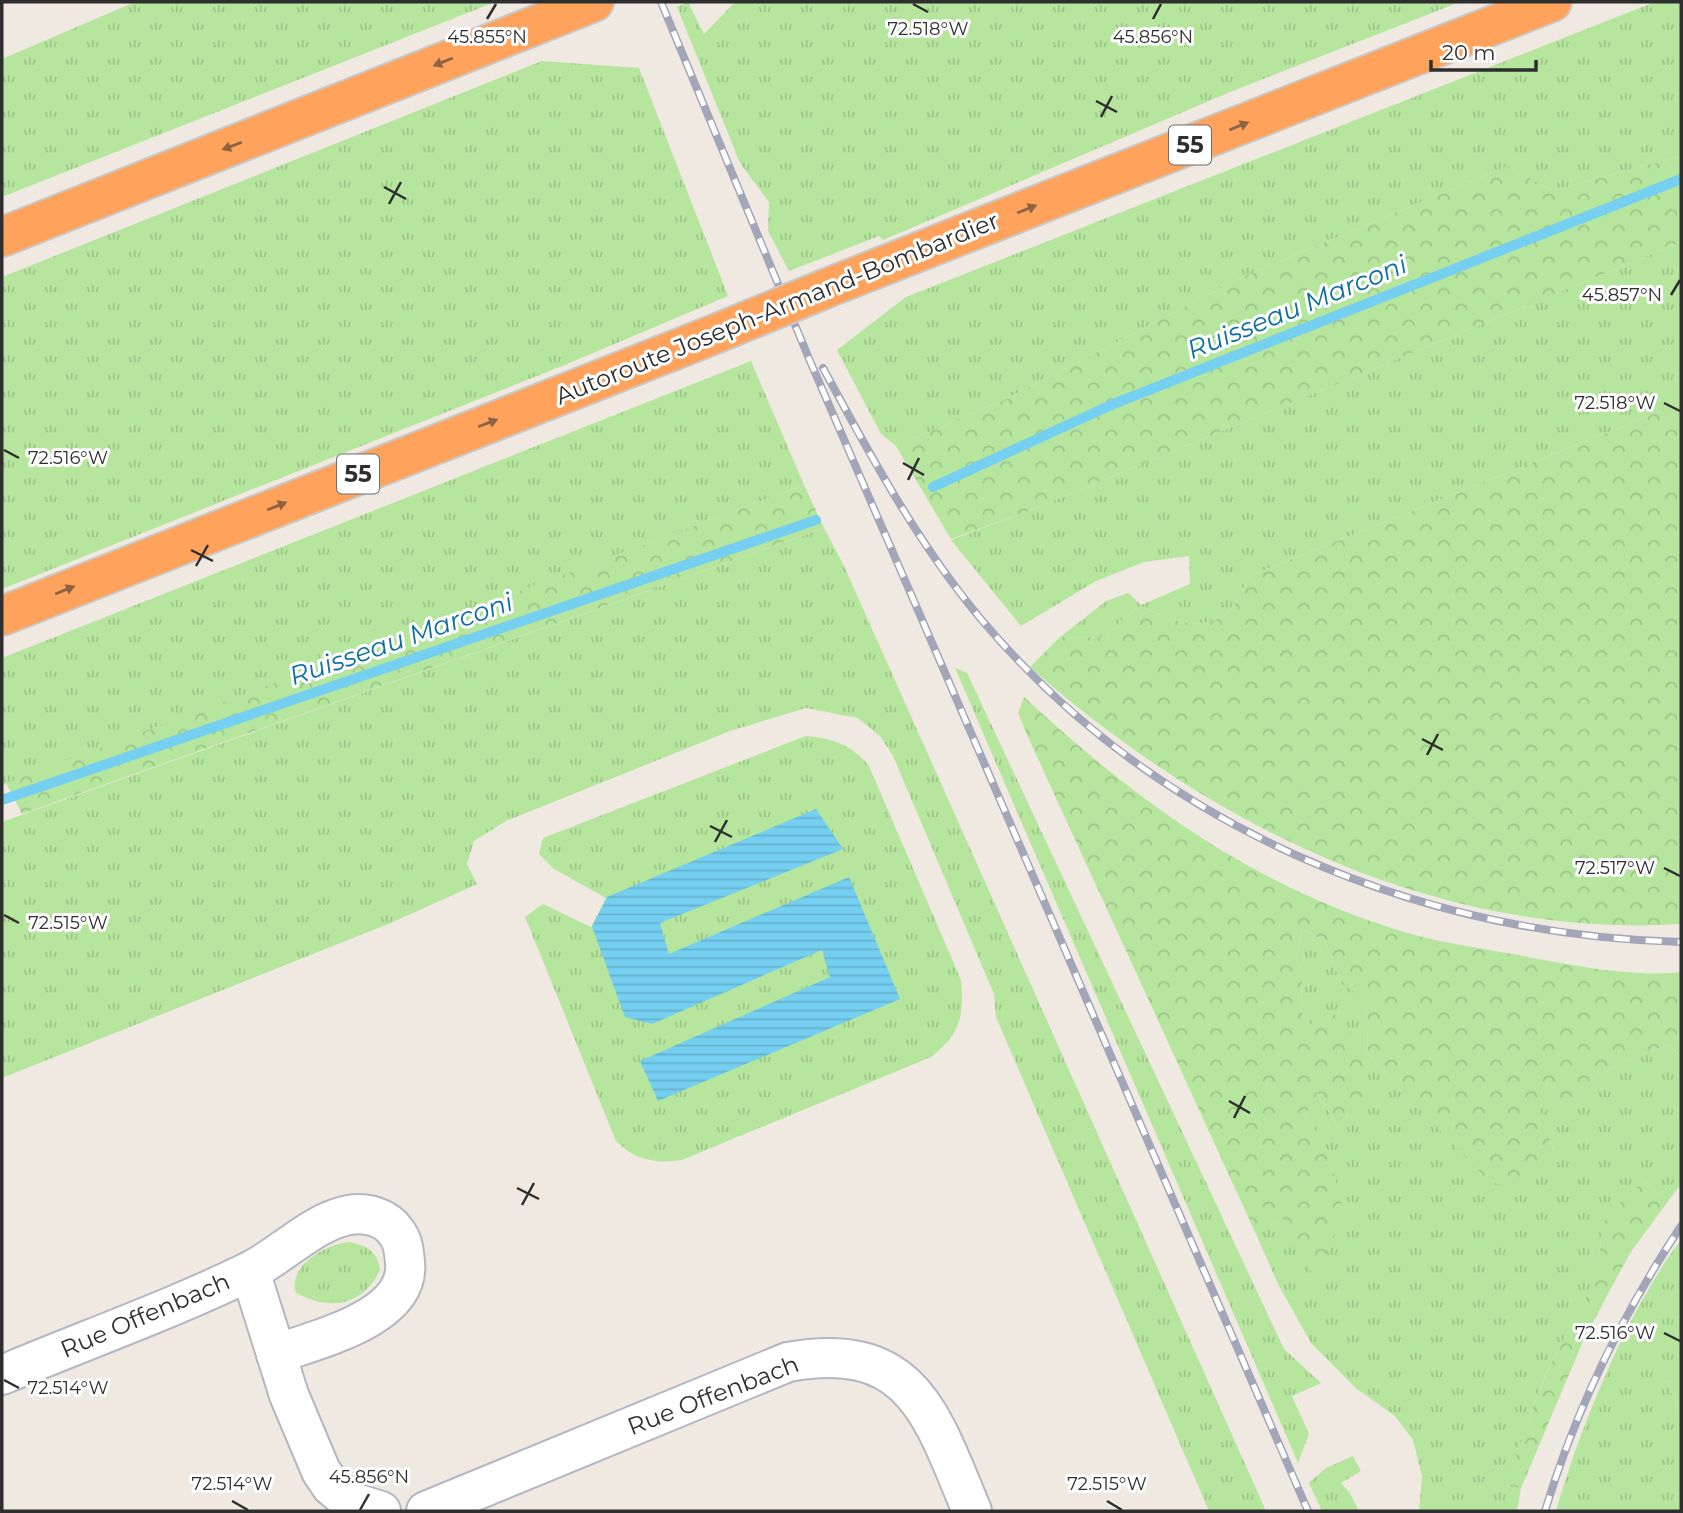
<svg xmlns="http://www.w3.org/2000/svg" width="1683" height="1513" font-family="Montserrat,sans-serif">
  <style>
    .grass { fill: url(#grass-tufts) }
    .forest { fill: url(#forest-crowns) }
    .water { fill: url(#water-rules) }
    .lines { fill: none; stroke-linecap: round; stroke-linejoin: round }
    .stream { stroke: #75cff0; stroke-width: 10 }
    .street-casing { stroke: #b4b7c1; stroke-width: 42 }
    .highway-casing { stroke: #c9c9c9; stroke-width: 42 }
    .street { stroke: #fff; stroke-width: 38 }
    .highway { stroke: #ffa35c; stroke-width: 38 }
    .rail-casing { stroke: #a3a6b8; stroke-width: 8 }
    .rail { stroke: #fff; stroke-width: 5; stroke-dasharray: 16; stroke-linecap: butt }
    .highway-bridge-casing { stroke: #c9c9c9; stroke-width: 42; stroke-linecap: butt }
    .highway-bridge { stroke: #ffa35c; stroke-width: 38 }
    .oneway { fill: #8c6343 }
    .ticks { fill: none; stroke: #2e2e2e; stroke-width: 2.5 }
    .labels { text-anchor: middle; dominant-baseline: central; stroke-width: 6; stroke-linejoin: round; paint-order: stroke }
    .shield { fill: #fff; stroke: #6d6d6d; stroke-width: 2 }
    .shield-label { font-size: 23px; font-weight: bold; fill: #2e2e2e }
    .street-label { font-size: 24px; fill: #2e2e2e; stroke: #fff }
    .water-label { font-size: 26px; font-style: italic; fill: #0d6fa3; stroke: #fff }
    .ticks-label { font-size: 18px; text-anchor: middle; fill: #2e2e2e; stroke: #fff; stroke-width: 6; stroke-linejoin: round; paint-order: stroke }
  </style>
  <defs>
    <pattern id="grass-tufts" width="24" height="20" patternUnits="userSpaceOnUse" patternTransform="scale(1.75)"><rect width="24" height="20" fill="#b6e59e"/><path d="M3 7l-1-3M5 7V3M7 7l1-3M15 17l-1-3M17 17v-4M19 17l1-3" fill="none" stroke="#9dc588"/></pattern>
    <pattern id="forest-crowns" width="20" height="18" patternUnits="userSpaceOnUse" patternTransform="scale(1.75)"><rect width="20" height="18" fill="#b6e59e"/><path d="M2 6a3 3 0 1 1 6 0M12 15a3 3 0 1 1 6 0" fill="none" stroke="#9dc588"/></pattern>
    <pattern id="water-rules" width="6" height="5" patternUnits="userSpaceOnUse" patternTransform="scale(1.75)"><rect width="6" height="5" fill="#75cff0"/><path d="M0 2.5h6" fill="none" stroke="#66b2ce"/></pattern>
  </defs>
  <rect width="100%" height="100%" fill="#efe9e1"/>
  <!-- grass -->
  <g class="grass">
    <polygon points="135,2 495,2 2,197 2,59"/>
    <polygon points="688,2 704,34 735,2 1460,2 1230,92 883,240 879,236 789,271 768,231 769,202 740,163 677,7"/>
    <polygon points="1655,2 1681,2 1681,156 1552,191 1508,166 1247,275 1006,399 896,446 881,434 837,350 906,297"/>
    <polygon points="542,61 639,68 728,296 567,364 2,589 2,277"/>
    <path d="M1681,242v161l-431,173c-7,11 -14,31 -24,38 -28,20 -59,5 -85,-8l-18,13 -16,18 -48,1 47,-37 22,-8 13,12 49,-21 -1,-28 -45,6 -48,19 -75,45 -70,-86 75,-28z"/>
    <polygon points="751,361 804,485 2,785 2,658"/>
    <polygon points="824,528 843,564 1266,1511 1209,1511 996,1017 994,994 893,756 881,737 858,718 806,708 730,731 506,821 474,841 467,864 477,884 393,922 2,1078 2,822"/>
    <polygon points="955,668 967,673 1284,1349 1321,1383 1292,1396 1309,1434 1298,1463"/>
    <path d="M806,736c27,2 46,9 63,30l92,214c3,37 0,53 -30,77l-249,103c-27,4 -47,0 -66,-19l-91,-224 18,-13 48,23 15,-29 -52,-29 -15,-15 4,-16z"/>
    <path d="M1302,929l23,12 16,41 25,18 2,54 121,127 65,-30 -15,-42 31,-10 25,-22 50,-24 24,-8 12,12v127l-12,16 -24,-18 -44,44c2,64 -34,98 -57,153 -15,35 -25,71 -38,107l15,2 -4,23h-98l3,-35 -9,-36 -18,-24 -38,-27 -46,-46 -33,-59 -22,-50 26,-16 32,58 15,-121 -23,-39 9,-26 25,40 -30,-106 -9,-13 1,-32 -6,-20z"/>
    <path d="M1681,1240v140l-14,2 14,33v96h-125c23,-81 73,-204 125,-271z"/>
    <path d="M349,1242c19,4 28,9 31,28 -17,36 -51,41 -84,23 -9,-27 30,-49 53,-51z"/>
    <polygon points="1353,1456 1361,1471 1341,1483 1350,1493 1359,1511 1322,1511 1309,1483 1326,1468"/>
  </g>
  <!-- forest -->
  <g class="forest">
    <polygon points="1681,156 1681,242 1026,512 951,539 896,446 1006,399 1247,275 1508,166 1552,191"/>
    <path d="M1681,403v521c-244,15 -472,-99 -651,-257l29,-29 48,-1 16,-18 18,-13c26,13 57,28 85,8 10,-7 17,-27 24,-38z"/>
    <polygon points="804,485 824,528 22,814 6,783"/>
    <path d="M1024,697c116,107 227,188 380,235 36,11 77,16 114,23 46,9 118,23 163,17v85l-12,-12 -24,8 -50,24 -25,22 -30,10 14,43 -11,20 -32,16 -23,-7 -120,-127 -2,-53 -25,-18 -16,-42 -23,-12 -6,30 6,20 -1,32 9,13 24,-10 17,20 14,29 -3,38 -22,29 -24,-39 -10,25 23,39 16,60 -31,62 -32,-59 -26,16 -228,-497 -10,-24z"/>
    <path d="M1645,1182l24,18 -39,53 -46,86 -63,149 -15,-2c12,-35 23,-72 38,-106 22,-56 59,-90 57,-154l25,-31z"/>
    <polygon points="1681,1380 1681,1415 1667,1382"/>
  </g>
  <!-- water -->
  <polygon class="water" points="816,809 843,849 660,923 669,954 849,877 900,999 658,1101 640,1061 830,977 822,950 652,1024 625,1017 592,927 607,897"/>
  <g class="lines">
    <!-- stream -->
    <g class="stream">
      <polyline points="933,487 1111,405 1681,179"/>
      <polyline points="2,800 816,520"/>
    </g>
    <!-- street casing -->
    <g class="street-casing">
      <g id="street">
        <polyline points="250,1271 289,1395 321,1471 331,1486 349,1501 381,1511"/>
        <path d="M2,1375c83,-35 169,-65 250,-105 31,-16 63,-49 97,-55 17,-3 37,2 47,17 7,8 8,19 9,30 6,56 -88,77 -129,92"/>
        <path d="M426,1511l362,-149c125,-23 144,54 184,149"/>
      </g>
    </g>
    <!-- highway casing -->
    <g class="highway-casing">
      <g id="highway">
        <polyline points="2,237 594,2"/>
        <polyline points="827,288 1552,2"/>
        <polyline points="2,616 715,334"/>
      </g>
    </g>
    <!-- street -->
    <use href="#street" class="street"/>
    <!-- highway -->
    <use href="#highway" class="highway"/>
    <!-- rail casing -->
    <g class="rail-casing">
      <g id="rail">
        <polyline points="661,2 810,361 1308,1511"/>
        <path d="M823,368c47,87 94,174 157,250 174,207 434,317 701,324"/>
        <path d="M1545,1511c31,-103 77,-196 136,-285"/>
      </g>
    </g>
    <!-- rail -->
    <use href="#rail" class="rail"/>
    <!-- highway-bridge casing -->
    <g class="highway-bridge-casing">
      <polyline id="highway-bridge" points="715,334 827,288"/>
    </g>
    <!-- highway-bridge -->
    <use href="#highway-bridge" class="highway-bridge"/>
  </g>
  <!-- one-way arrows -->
  <defs><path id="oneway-solid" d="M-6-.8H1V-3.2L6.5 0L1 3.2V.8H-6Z" transform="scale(1.75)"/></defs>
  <g class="oneway">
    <use href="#oneway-solid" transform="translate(443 62) rotate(158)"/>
    <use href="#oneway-solid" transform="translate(1239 126) rotate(-22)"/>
    <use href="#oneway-solid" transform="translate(232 146) rotate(159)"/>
    <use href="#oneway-solid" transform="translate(1027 209) rotate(-22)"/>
    <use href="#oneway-solid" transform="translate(488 423) rotate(-21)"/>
    <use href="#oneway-solid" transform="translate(277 506) rotate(-22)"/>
    <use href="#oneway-solid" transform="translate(65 590) rotate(-22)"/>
  </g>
  <!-- ticks -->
  <path class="ticks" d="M913,4l15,8M487,19l9,-15M1153,19l8,-15M1096,101l21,11M1101,117l11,-21M384,187l22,12M389,204l12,-22M1671,295l9,-15M1664,403l16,8M4,450l15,8M903,463l21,12M908,480l11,-22M191,550l22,11M196,566l12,-21M1422,739l21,11M1427,755l11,-21M710,826l22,11M715,842l12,-22M1664,868l16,8M4,915l15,8M1229,1101l21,12M1234,1118l11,-22M517,1188l22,11M522,1205l12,-22M1664,1333l16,8M4,1380l15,8M232,1501l16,9M1107,1501l15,9M360,1510l9,-16"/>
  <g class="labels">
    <!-- shield labels -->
    <g class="shield">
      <rect x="1169" y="125.5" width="42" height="39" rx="5"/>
      <rect x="337" y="454.5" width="42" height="39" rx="5"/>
    </g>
    <g class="shield-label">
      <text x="1190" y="145">55</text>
      <text x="358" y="474">55</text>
    </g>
    <!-- street labels -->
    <g class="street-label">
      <text transform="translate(777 308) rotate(-22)">Autoroute Joseph-Armand-Bombardier</text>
      <text transform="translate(145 1315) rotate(-23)">Rue Offenbach</text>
      <text transform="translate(713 1395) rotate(-21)">Rue Offenbach</text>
    </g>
    <!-- water labels -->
    <g class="water-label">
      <text transform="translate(1297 307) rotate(-22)">Ruisseau Marconi</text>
      <text transform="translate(401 639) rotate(-19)">Ruisseau Marconi</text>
    </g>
  </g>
  <g class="ticks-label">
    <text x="928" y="35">72.518°W</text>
    <text x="487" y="43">45.855°N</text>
    <text x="1153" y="43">45.856°N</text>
    <text x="1622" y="301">45.857°N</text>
    <text x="1615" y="409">72.518°W</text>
    <text x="68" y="464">72.516°W</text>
    <text x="1615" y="874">72.517°W</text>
    <text x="68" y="929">72.515°W</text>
    <text x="1615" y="1339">72.516°W</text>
    <text x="68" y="1394">72.514°W</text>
    <text x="369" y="1483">45.856°N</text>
    <text x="232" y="1490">72.514°W</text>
    <text x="1107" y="1490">72.515°W</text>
  </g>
  <!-- border -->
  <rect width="1683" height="1513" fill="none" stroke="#2e2e2e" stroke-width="7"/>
  <!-- scale -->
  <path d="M1431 60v10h105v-10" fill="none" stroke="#2e2e2e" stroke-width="3.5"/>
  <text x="1442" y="60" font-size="21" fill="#2e2e2e" stroke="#ffffff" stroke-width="5" paint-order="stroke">20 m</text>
</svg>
